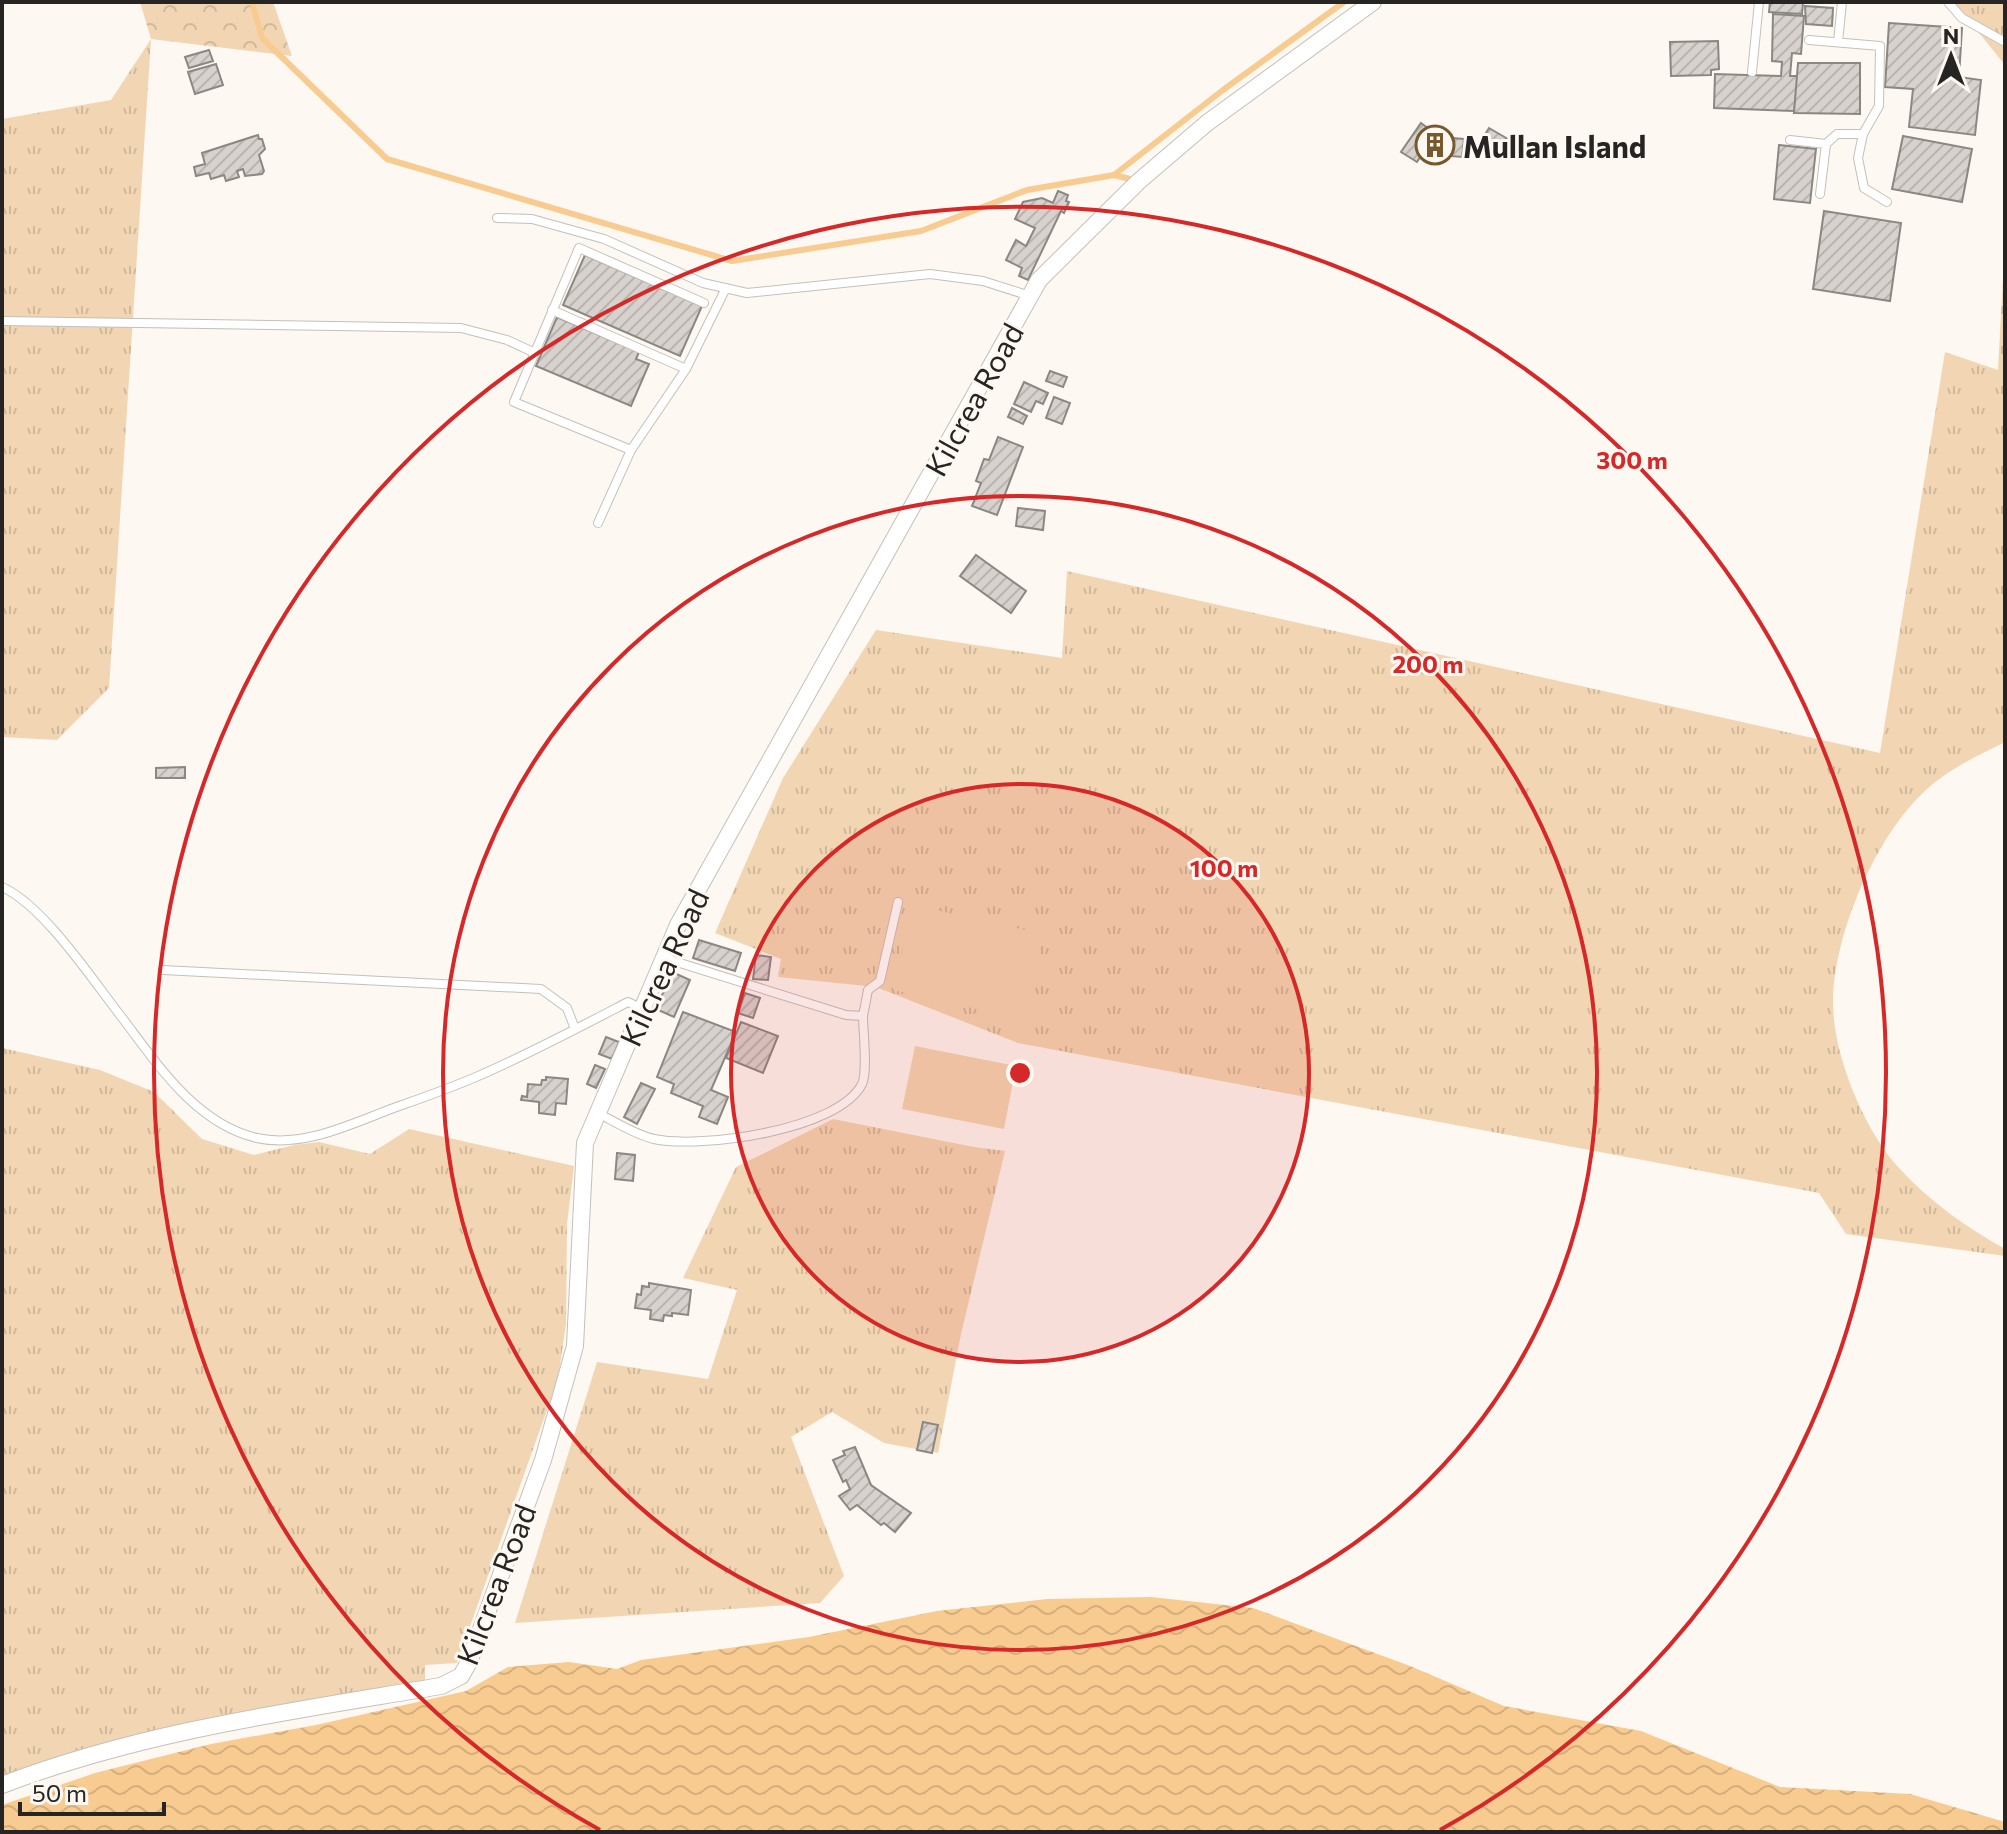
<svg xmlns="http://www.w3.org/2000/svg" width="2007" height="1834" font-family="Commissioner,sans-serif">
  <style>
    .grass { fill: url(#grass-tufts) }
    .forest { fill: url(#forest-crowns) }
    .garden { fill: #f2d6b3 }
    .water { fill: url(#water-waves) }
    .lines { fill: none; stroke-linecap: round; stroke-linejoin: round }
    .stream { stroke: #f8cb90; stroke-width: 6 }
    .building { fill: url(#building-hatch); stroke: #8b8782; stroke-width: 2 }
    .service-casing { stroke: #c4c0ba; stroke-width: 10 }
    .minor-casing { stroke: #c4c0ba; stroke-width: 18 }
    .service { stroke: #fff; stroke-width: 8 }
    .minor { stroke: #fff; stroke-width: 16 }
    .ring { fill: none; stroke: #d62828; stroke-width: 4 }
    .labels { text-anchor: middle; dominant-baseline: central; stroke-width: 6; stroke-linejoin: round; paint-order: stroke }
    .poi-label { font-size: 30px; font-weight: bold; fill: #272523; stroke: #fdf8f2; text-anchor: start }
    .street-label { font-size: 30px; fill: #272523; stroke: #fdf8f2 }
    .centre { fill: #d62828; stroke: #fdf8f2; stroke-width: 4 }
    .ring-label { font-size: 24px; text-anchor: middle; font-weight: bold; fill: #d62828; stroke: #fdf8f2; stroke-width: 6; stroke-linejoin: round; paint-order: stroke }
  </style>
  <defs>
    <pattern id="grass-tufts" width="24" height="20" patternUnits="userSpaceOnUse" patternTransform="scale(2)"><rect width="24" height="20" fill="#f2d6b3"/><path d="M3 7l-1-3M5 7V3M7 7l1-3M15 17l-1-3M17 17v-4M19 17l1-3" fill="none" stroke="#d0b89a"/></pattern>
    <pattern id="forest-crowns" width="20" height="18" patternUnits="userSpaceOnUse" patternTransform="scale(2)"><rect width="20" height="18" fill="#f2d6b3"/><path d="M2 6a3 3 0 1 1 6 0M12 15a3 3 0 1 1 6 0" fill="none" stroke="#d0b89a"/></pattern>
    <pattern id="water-waves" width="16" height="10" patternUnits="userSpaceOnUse" patternTransform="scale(2)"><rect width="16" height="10" fill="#f8cb90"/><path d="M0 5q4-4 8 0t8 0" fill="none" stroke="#d5ae7c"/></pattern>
    <pattern id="building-hatch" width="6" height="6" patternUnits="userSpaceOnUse" patternTransform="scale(2)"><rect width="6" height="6" fill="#d7d2cd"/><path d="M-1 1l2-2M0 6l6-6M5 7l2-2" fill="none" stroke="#b9b4b0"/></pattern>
  </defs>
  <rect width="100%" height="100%" fill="#fdf8f2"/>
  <!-- grass -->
  <g class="grass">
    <polygon points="1954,2 2005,2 2005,65"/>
    <polygon points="151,39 109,688 57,740 2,737 2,119 111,100"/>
    <path d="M2005,240v502c-26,13 -56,27 -78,47 -51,46 -93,144 -94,212 -1,52 31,129 66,167 30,33 67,59 106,81v7l-159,-22 -27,-41 -801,-150 -142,-56 -98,-10 3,-18 -66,-26 68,-155 93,-148 186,28 5,-87 813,182 65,-401 53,18z"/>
    <polygon points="2,1048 100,1070 154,1092 202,1139 254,1155 294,1145 319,1142 370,1154 409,1129 574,1166 567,1224 566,1324 558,1379 457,1663 425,1665 425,1682 2,1777"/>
    <polygon points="833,1119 974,1147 1005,1151 961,1334 938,1453 884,1443 832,1412 791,1437 844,1576 820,1603 515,1623 597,1362 708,1379 737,1290 683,1278 736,1167"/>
  </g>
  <!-- forest -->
  <polygon class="forest" points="140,2 273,2 292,56 151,39"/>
  <!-- garden -->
  <g class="garden">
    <polygon points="913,905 1044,934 1025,1020 893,990"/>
    <polygon points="915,1046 1016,1066 1004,1129 902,1109"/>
  </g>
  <!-- water -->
  <polygon class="water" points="1151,1597 1253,1608 1410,1666 1504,1706 1641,1731 1780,1787 1910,1794 2005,1822 2005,1832 2,1832 2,1805 95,1773 211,1744 316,1725 466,1691 508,1667 569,1662 617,1669 641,1660 809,1637 937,1611 1047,1599"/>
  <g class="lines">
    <!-- stream -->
    <g class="stream">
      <polyline points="252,2 262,38 387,159 732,261 921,231 1027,190 1114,175 1134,180"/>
      <polyline points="1114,175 1223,90 1344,2"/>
    </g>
  </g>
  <!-- building -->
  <g class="building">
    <polygon points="1770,2 1803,3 1802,14 1769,12"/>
    <polygon points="1805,6 1833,8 1832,26 1806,24"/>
    <polygon points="1773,14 1804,16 1801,54 1792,53 1790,76 1798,76 1794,111 1714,108 1715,74 1781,76 1782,62 1772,61"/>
    <polygon points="1889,23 1962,28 1959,77 1981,80 1975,135 1909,127 1913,89 1885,87"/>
    <polygon points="1718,41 1719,69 1711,70 1711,75 1671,76 1670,42"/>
    <polygon points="209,50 213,61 189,68 185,57"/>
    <polygon points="1798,63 1860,63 1860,114 1794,113"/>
    <polygon points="216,64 223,85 195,94 188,72"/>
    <polygon points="1421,123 1440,137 1464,139 1462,157 1428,154 1424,151 1417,162 1401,152"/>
    <polygon points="1489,128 1508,139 1500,153 1481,141"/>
    <polygon points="258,135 259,139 262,139 265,149 259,155 264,171 262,174 245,176 243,169 237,171 239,177 226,181 224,175 211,179 209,173 196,176 194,167 205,164 202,153"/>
    <polygon points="1903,136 1972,149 1962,202 1892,189"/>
    <polygon points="1779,145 1816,149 1810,203 1774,199"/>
    <polygon points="1058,191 1068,195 1066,201 1069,202 1064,213 1061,211 1028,280 1019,276 1022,268 1006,260 1016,240 1026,246 1035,228 1015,219 1023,202 1042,198 1053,203"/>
    <polygon points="1824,211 1901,223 1890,301 1813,289"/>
    <polygon points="585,255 702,306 680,356 563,305"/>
    <polygon points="557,317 639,352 636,359 649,364 631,406 536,366"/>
    <polygon points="1050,371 1067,377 1063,387 1046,381"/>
    <polygon points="1024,382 1048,393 1043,404 1036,401 1031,412 1014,404"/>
    <polygon points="1054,397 1070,403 1062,424 1046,418"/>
    <polygon points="1012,408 1027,416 1023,424 1008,417"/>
    <polygon points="998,437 1023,447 997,515 972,506 981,483 976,481 984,459 989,460"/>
    <polygon points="1018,508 1045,511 1043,530 1016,526"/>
    <polygon points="976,555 1026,591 1011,613 960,576"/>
    <polygon points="185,767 185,778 156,778 156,768"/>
    <polygon points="699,940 741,953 735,971 693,958"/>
    <polygon points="756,955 771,957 768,980 753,979"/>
    <polygon points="672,972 690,980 674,1017 656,1009"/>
    <polygon points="745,993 760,998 753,1018 738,1013"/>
    <polygon points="683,1012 736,1032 711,1090 728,1097 717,1124 699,1117 703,1106 671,1093 674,1084 657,1077"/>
    <polygon points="741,1022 778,1036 763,1073 726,1058"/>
    <polygon points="606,1037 619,1042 612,1059 599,1054"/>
    <polygon points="595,1065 605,1069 596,1088 587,1084"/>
    <polygon points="546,1077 568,1079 566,1104 556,1103 555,1115 539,1113 539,1102 521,1100 522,1096 527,1097 528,1084 541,1085 542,1080 546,1080"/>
    <polygon points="641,1083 655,1089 637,1124 624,1117"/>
    <polygon points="617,1153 635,1155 633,1181 615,1179"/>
    <polygon points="649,1283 691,1290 688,1315 672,1313 672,1316 664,1315 663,1321 650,1319 651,1310 635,1308 637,1294 641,1295 642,1286 649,1287"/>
    <polygon points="923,1422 938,1425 932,1453 917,1450"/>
    <polygon points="855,1447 871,1485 911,1513 895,1532 884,1523 881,1525 857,1505 850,1510 839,1496 850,1489 846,1480 843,1482 833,1460 845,1455 843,1451"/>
  </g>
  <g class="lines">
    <!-- service casing -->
    <g class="service-casing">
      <g id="service">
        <polyline points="1948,2 1962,18 2005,42"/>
        <polyline points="1809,40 1880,46 1879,106 1863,134 1858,158 1864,188 1887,202"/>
        <polyline points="1838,42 1842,2"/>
        <polyline points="1752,72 1759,2"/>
        <polyline points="1790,140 1826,144 1820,194"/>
        <polyline points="1826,144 1837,134 1863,134"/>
        <polyline points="497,218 532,219 604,239 703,283 747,293 930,274 983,281 1030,296"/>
        <polyline points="552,310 686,369"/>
        <polyline points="2,321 461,328 507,340 533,352"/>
        <polyline points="631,450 514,402 579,248 704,303"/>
        <polyline points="598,523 631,450 686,369 726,288"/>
        <path d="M2,887c41,18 90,92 118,128 36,47 75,109 137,123 45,10 92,-13 134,-29 28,-10 57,-20 85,-32 51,-22 102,-49 152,-75l15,7"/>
        <polyline points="163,970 541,989 567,1008 575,1029"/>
        <polyline points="863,1016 868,990 880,981 898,902"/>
        <path d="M598,1113c17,9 38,22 56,26 47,10 185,-9 208,-55 6,-12 1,-53 1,-68l-17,-1 -182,-57"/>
      </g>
    </g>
    <!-- minor casing -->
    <g class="minor-casing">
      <path id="minor" d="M2,1785c141,-54 291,-74 439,-99l20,-10 8,-14 74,-202 32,-114 10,-203 93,-218 361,-645 99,-98 69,-59 166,-121"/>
    </g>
    <!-- service -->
    <use href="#service" class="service"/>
    <!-- minor -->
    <use href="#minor" class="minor"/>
  </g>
  <!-- distance rings -->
  <circle cx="1020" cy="1073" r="289" fill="#d62828" fill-opacity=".12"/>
  <g class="ring">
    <circle cx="1020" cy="1073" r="289"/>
    <circle cx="1020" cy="1073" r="577"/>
    <path d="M600 1830A866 866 0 1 1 1440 1830"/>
  </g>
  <!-- icons -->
  <defs>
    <g id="building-ring" transform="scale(2)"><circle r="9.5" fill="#fdf8f2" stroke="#78592e" stroke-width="1.5"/><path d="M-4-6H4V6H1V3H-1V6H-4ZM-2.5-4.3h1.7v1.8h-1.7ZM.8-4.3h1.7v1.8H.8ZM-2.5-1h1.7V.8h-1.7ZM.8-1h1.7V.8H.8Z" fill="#78592e"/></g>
  </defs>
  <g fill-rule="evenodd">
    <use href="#building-ring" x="1435" y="145"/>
  </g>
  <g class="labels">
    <!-- poi labels -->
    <g class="poi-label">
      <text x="1463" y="145">Mullan Island</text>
    </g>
    <!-- street labels -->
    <g class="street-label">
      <text transform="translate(973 399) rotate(-61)">Kilcrea Road</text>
      <text transform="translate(663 967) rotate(-65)">Kilcrea Road</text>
      <text transform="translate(495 1584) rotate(-69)">Kilcrea Road</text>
    </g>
  </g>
  <circle cx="1020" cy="1073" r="12" class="centre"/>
  <g class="ring-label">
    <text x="1632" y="469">300 m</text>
    <text x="1428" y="673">200 m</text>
    <text x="1224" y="877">100 m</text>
  </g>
  <!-- border -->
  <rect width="2007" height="1834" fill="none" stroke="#272523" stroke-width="8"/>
  <!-- north arrow -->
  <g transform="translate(1951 56)" stroke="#fdf8f2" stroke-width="6" paint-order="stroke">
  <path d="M0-6L14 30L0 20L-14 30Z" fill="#272523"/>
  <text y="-12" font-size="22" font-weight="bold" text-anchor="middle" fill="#272523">N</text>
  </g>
  <!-- scale -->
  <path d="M20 1802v12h144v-12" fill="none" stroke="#272523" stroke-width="4"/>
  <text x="32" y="1802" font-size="24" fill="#272523" stroke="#fdf8f2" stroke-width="6" paint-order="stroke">50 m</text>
</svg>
